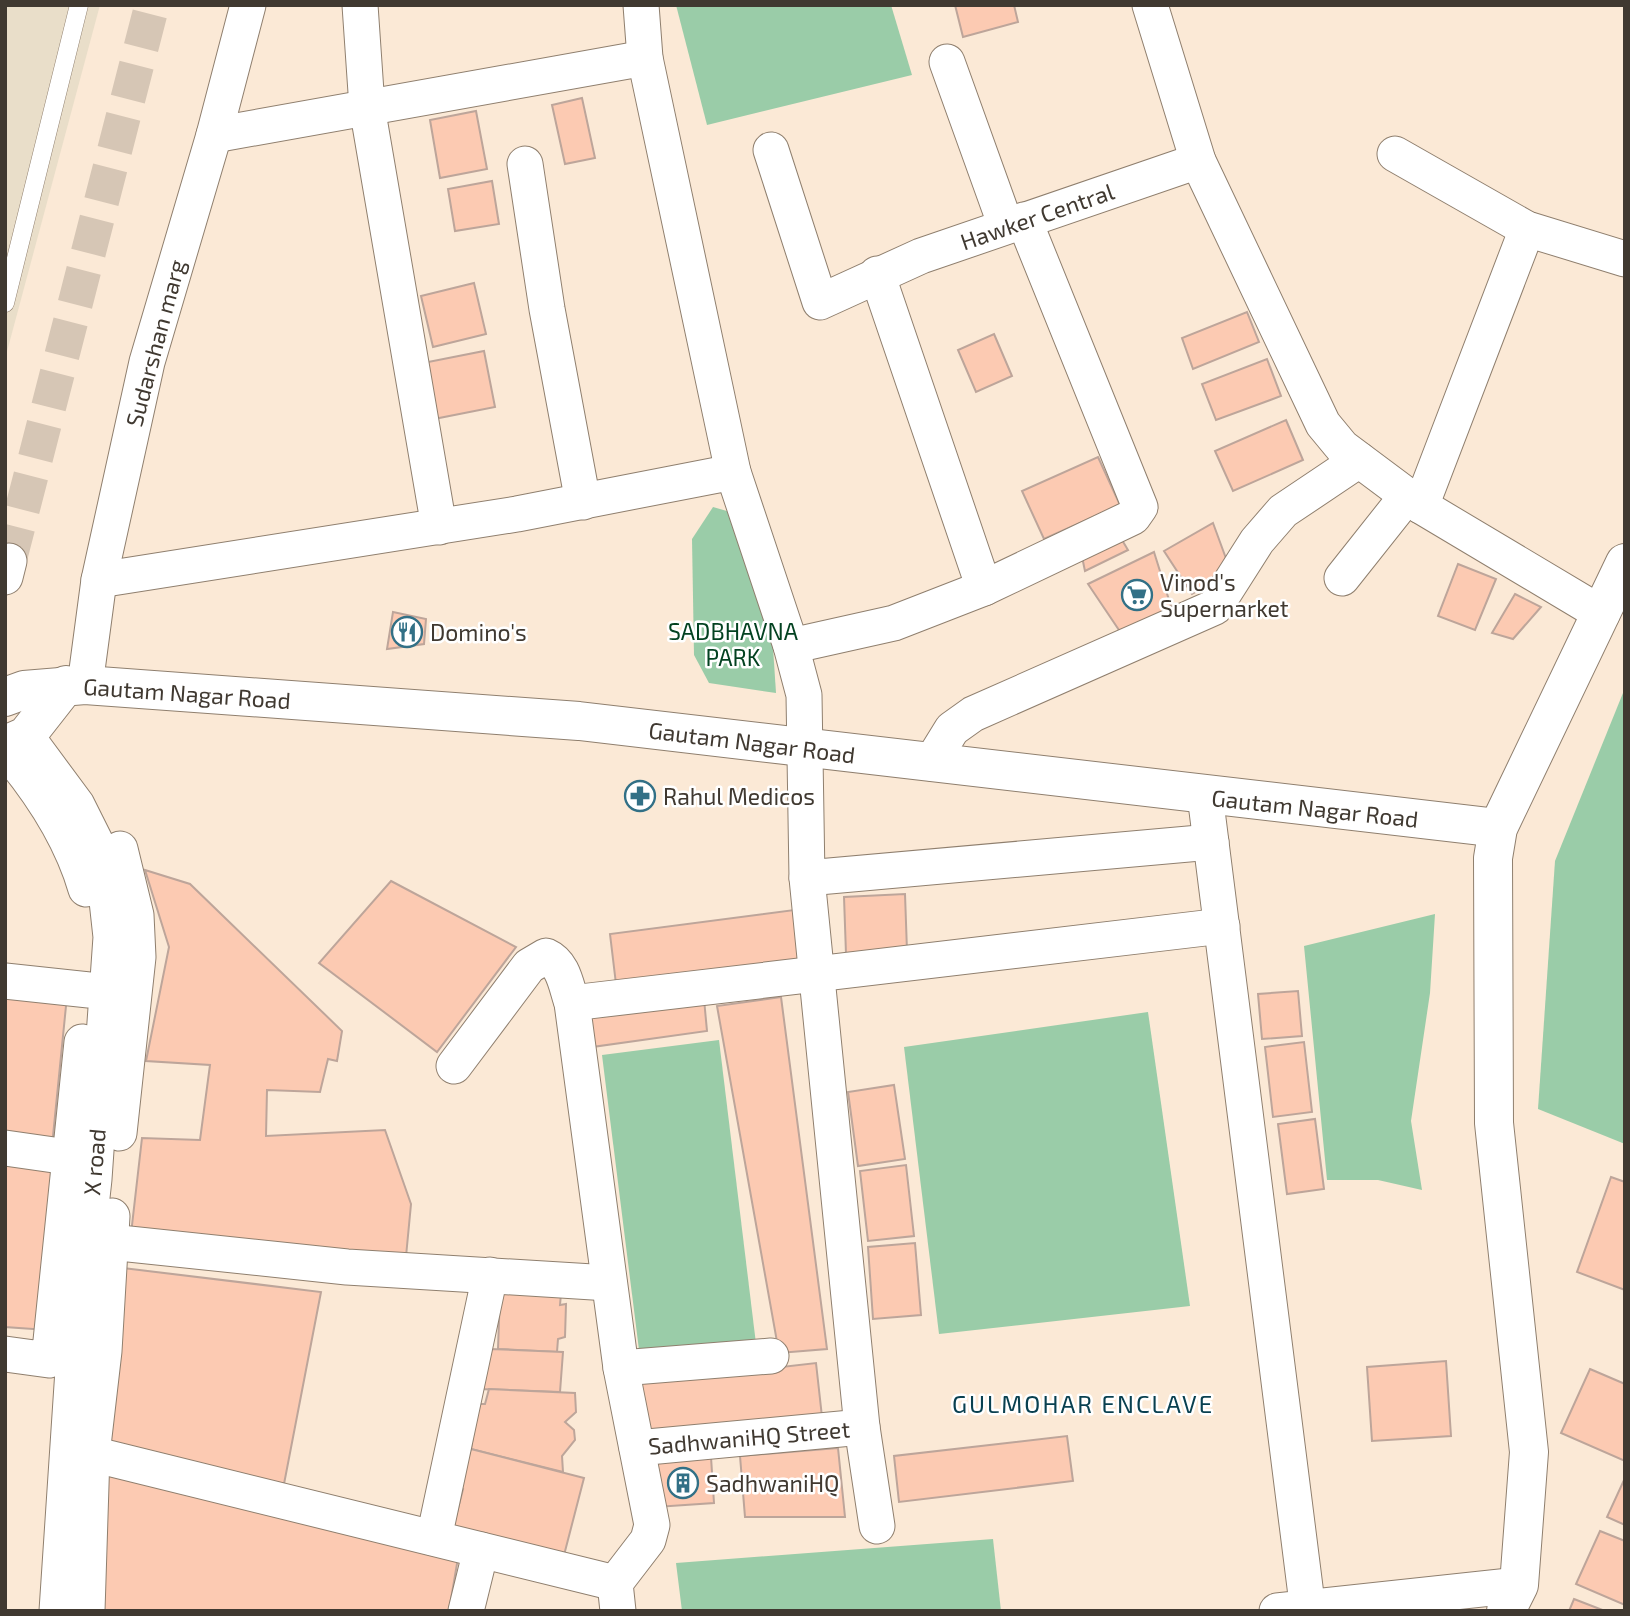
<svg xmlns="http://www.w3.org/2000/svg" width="1630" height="1616" font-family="'Exo 2',sans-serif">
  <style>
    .education { fill: #e9dec9 }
    .green { fill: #9acca8 }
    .building { fill: #fccab2; stroke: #bda59a; stroke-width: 2 }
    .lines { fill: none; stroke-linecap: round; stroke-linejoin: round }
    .minor-tunnel { stroke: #d6c6b5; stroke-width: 35; stroke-dasharray: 35 18; stroke-linecap: butt }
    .service-casing { stroke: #8f7f6e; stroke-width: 19 }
    .minor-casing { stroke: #8f7f6e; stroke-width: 37 }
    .tertiary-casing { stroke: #8f7f6e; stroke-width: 40 }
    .service { stroke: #fff; stroke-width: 18 }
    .minor { stroke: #fff; stroke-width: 35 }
    .tertiary { stroke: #fff; stroke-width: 38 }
    .labels { text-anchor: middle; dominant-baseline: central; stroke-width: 5; stroke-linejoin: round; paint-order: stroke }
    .street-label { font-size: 23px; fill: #403931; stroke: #fff }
    .poi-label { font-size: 23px; fill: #403931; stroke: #fff; text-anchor: start }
    .park-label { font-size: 23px; fill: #034221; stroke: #fff }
    .neighbourhood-label { font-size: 24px; letter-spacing: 2px; fill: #094050; stroke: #fff }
  </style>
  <rect width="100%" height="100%" fill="#fbe9d6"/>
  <!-- education -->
  <polygon class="education" points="5,5 100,5 5,359"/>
  <!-- green -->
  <g class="green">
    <polygon points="676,5 891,5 912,75 707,125"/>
    <polygon points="713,507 758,520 772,632 776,693 709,683 694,655 692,539"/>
    <polygon points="1625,688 1625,1144 1538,1109 1555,861"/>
    <polygon points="1435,914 1430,993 1411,1121 1422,1190 1378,1180 1327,1180 1304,946"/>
    <polygon points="1148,1012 1190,1306 939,1334 904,1047"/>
    <polygon points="719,1040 757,1352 641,1366 602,1055"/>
    <polygon points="993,1539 1001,1611 682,1611 676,1563"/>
  </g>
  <!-- building -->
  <g class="building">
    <polygon points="955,5 1014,5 1018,22 963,37"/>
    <polygon points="582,98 595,158 565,164 552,105"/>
    <polygon points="476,111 487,169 440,178 430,120"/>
    <polygon points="492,181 499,224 455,231 448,189"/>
    <polygon points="474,283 486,334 433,347 421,296"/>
    <polygon points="1247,312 1259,342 1193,369 1182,338"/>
    <polygon points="994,334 1012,376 976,392 958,350"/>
    <polygon points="484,351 495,407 434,419 423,363"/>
    <polygon points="1267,359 1281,396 1216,420 1202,384"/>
    <polygon points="1286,420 1303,460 1233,491 1215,451"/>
    <polygon points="1098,457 1120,505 1044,539 1022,491"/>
    <polygon points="1213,523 1231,572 1192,594 1164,551"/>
    <polygon points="1119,535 1128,550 1085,571 1081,552"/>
    <polygon points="1154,552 1174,616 1123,636 1088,584"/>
    <polygon points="1458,564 1496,579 1475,630 1438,616"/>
    <polygon points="1515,594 1541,607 1513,639 1492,633"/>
    <polygon points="393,612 426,619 424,644 387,649"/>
    <polygon points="145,870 190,884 342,1031 337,1061 328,1059 320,1092 267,1090 266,1136 385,1130 411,1204 405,1267 131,1234 142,1138 200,1140 210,1065 146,1061 169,947"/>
    <polygon points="391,881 516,947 437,1052 319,963"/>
    <polygon points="905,894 907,951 846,954 844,897"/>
    <polygon points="794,910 800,960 616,984 610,934"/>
    <polygon points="5,991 67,996 52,1146 5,1142"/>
    <polygon points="1298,991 1302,1036 1262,1039 1258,994"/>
    <polygon points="781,997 827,1349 779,1353 717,1006"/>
    <polygon points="704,999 707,1031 592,1047 588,1013"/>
    <polygon points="1304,1042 1312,1112 1273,1117 1265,1047"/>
    <polygon points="894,1085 905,1159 858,1166 848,1092"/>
    <polygon points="1315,1119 1324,1189 1287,1194 1278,1124"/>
    <polygon points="5,1159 61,1164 47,1330 5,1327"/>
    <polygon points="906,1165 914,1236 868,1241 860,1171"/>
    <polygon points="1611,1177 1625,1182 1625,1290 1577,1272"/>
    <polygon points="915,1243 921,1315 873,1319 868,1247"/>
    <polygon points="123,1268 321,1292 284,1484 105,1442"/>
    <polygon points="500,1293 561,1294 560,1305 566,1304 565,1337 558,1339 557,1352 498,1349"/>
    <polygon points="490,1349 563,1352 560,1392 480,1389"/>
    <polygon points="1446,1361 1451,1436 1372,1441 1367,1367"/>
    <polygon points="816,1363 822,1417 644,1439 633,1384"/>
    <polygon points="1590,1369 1625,1384 1625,1461 1561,1433"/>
    <polygon points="489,1389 575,1393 576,1412 565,1422 574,1430 575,1440 562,1456 563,1472 471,1449 478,1404 485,1404"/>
    <polygon points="1067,1436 1073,1481 899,1502 894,1456"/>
    <polygon points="838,1448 845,1517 745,1517 740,1456"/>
    <polygon points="471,1449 584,1478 563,1559 452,1532 463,1489 458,1487"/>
    <polygon points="711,1457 714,1503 656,1507 650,1463"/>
    <polygon points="106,1473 459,1552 449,1611 101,1611"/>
    <polygon points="1624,1480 1625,1480 1625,1525 1607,1517"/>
    <polygon points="1600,1531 1625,1541 1625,1605 1576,1584"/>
    <polygon points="1574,1599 1605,1611 1569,1611"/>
  </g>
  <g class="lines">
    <!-- minor-tunnel -->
    <polyline class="minor-tunnel" points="9,561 152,5"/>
    <!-- service casing -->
    <g class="service-casing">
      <polyline id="service" points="5,303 79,5"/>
    </g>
    <!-- minor casing -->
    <g class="minor-casing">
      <g id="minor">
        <polyline points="360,5 367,107 439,527"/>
        <polyline points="641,5 645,58 733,472"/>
        <polyline points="1150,5 1198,161 1323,424 1342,447 1421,506 1602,614"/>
        <polyline points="947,62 1006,226"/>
        <polyline points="214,135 645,58"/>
        <polyline points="771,150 820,302 921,256 1198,161"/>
        <polyline points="1395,154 1527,229 1625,259"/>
        <polyline points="525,164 547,309 583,502"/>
        <polyline points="877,274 984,588"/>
        <polyline points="1421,506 1527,229"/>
        <polyline points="5,577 9,561"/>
        <polyline points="1342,578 1407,496"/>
        <polyline points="99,580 517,514 733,472 791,646 804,695 807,878 862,1427 877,1526"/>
        <polyline points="791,646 894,623 984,588 1133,517 1140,507 1024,220"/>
        <polyline points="85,685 99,580 147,362 214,135 248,5"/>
        <polyline points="26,736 77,805 102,855 111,937 94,1179 73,1370 57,1611"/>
        <path d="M13,759c32,39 59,82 73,130"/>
        <polyline points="931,763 952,729 973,714 1215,607 1257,541 1283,511 1359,460"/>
        <polyline points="1205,795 1308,1611"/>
        <polyline points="807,878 1211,842"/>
        <polyline points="5,981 89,990"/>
        <polyline points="572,1003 1222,926"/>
        <path d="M454,1066l75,-100 17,-10c18,8 20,30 26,47l49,365 31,157 -4,15 -33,43 3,28"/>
        <polyline points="119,1133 138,957 136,915 120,849"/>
        <polyline points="5,1148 68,1157"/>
        <polyline points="110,1242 347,1267 609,1283"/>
        <polyline points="5,1354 49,1360 82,1042"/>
        <polyline points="621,1368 771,1356"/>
        <polyline points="637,1448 862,1427"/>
        <polyline points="92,1454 615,1583"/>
        <polyline points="434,1538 490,1275"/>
        <polyline points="87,1611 92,1454 104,1351 112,1216"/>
        <polyline points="466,1611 481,1550"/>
        <polyline points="1277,1611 1519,1585"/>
      </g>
    </g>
    <!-- tertiary casing -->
    <g class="tertiary-casing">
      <g id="tertiary">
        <polyline points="5,697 24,690 85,685 579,721 1498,828"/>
        <polyline points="5,745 26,736 66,685"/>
        <polyline points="1506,1611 1519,1585 1529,1452 1494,1123 1493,858 1498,828 1625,563"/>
      </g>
    </g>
    <!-- service -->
    <use href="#service" class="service"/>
    <!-- minor -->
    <use href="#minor" class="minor"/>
    <!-- tertiary -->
    <use href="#tertiary" class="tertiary"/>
  </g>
  <!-- icons -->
  <defs>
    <g id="supermarket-ring" transform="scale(1.575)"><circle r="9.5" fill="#fff" stroke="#327086" stroke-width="1.5"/><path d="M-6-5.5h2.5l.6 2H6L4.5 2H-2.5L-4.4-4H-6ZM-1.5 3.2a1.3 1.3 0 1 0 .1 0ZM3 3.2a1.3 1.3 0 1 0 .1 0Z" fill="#327086"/></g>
    <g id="restaurant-ring" transform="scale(1.575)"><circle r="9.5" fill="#fff" stroke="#327086" stroke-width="1.5"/><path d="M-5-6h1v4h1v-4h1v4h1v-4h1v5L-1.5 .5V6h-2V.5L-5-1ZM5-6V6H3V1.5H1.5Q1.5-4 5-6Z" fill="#327086"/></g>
    <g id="pharmacy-ring" transform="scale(1.575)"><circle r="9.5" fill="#fff" stroke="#327086" stroke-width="1.5"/><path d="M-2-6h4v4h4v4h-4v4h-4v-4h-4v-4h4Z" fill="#327086"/></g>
    <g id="building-ring" transform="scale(1.575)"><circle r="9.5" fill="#fff" stroke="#327086" stroke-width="1.5"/><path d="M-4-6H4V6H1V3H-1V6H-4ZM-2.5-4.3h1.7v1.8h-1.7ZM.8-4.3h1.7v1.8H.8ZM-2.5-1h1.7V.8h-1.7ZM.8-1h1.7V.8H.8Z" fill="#327086"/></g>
  </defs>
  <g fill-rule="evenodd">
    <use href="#supermarket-ring" x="1137" y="595"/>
    <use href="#restaurant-ring" x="407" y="632"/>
    <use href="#pharmacy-ring" x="640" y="796"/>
    <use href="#building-ring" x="683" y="1483"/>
  </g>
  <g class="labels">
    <!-- street labels -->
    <g class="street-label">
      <text transform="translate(1037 216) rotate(-19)">Hawker Central</text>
      <text transform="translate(155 343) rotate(-75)">Sudarshan marg</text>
      <text transform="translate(187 693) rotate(4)">Gautam Nagar Road</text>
      <text transform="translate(752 742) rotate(7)">Gautam Nagar Road</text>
      <text transform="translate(1315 808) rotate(6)">Gautam Nagar Road</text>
      <text transform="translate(94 1162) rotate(-85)">X road</text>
      <text transform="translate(749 1437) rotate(-5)">SadhwaniHQ Street</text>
    </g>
    <!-- poi labels -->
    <g class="poi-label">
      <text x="1160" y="582">Vinod's<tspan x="1160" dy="26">Supernarket</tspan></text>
      <text x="430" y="632">Domino's</text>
      <text x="663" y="796">Rahul Medicos</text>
      <text x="706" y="1483">SadhwaniHQ</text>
    </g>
    <!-- park labels -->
    <g class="park-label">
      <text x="733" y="631">SADBHAVNA<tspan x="733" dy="26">PARK</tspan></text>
    </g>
    <!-- neighbourhood labels -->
    <g class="neighbourhood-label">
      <text x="1083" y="1403">GULMOHAR ENCLAVE</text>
    </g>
  </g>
  <!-- border -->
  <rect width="1630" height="1616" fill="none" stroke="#403931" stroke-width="14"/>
</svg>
